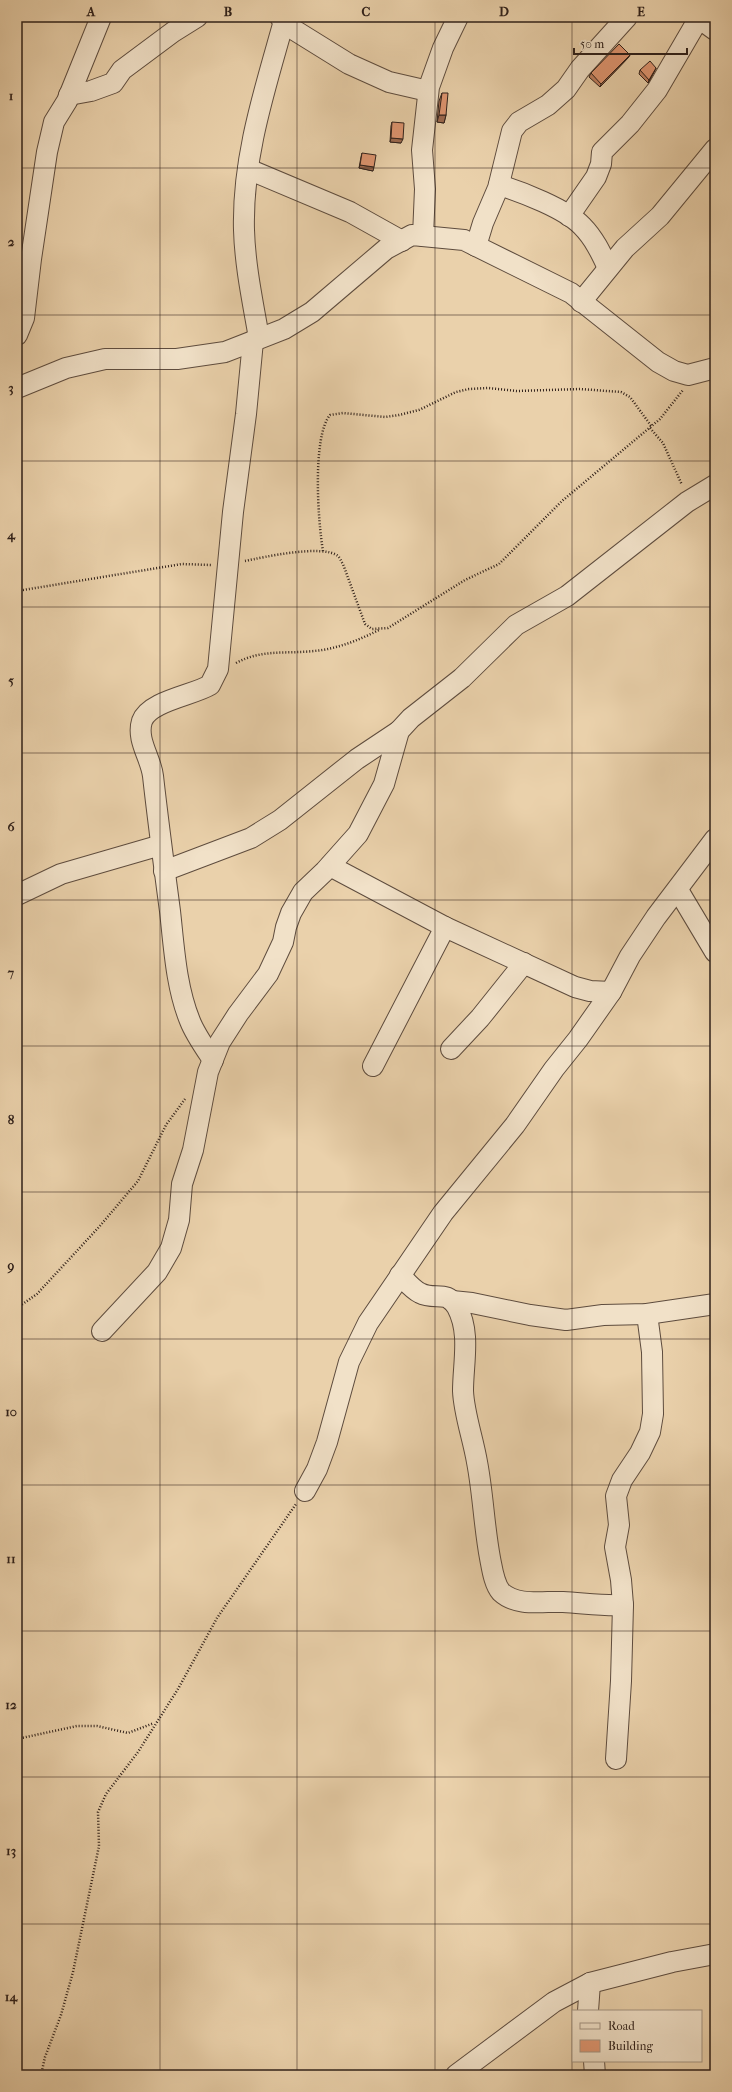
<svg xmlns="http://www.w3.org/2000/svg" width="732" height="2092" font-family="'IM FELL French Canon',serif">
  <style>
    .lines { fill: none; stroke-linecap: round; stroke-linejoin: round }
    .minor-casing { stroke: #5e4c3e; stroke-width: 22 }
    .path { stroke: #2f201a; stroke-width: 2.5; stroke-dasharray: 1 2; stroke-linecap: butt }
    .minor { stroke: #f1e1c8; stroke-width: 20 }
    .wall { fill: #c18161; stroke: #2f201a }
    .shaded-wall { fill: #9d694f; stroke: #2f201a }
    .building { fill: #e09671; stroke: #2f201a }
    .grid { fill: none; stroke: #2f201a; stroke-width: 1; stroke-opacity: 0.55 }
    .neatline { fill: none; stroke: #2f201a; stroke-width: 1.5 }
    .grid-label { font-size: 13px; text-anchor: middle; font-weight: bold; fill: #2f201a }
  </style>
  <rect width="100%" height="100%" fill="#ead1ab"/>
  <filter id="stains"><feTurbulence type="fractalNoise" baseFrequency=".005" numOctaves="4"/><feColorMatrix values="0 0 0 0 .2 0 0 0 0 .09 0 0 0 0 .02 0 0 0 .5 -.17"/></filter>
  <radialGradient id="worn" r=".72"><stop offset=".6" stop-color="#630" stop-opacity="0"/><stop offset="1" stop-color="#630" stop-opacity=".3"/></radialGradient>
  <g class="lines">
    <!-- minor casing -->
    <g class="minor-casing">
      <g id="minor">
        <polyline points="280,17 291,28 349,64 389,82 428,91"/>
        <polyline points="697,17 715,30"/>
        <polyline points="69,95 91,91 113,83 122,70 173,32 197,17"/>
        <polyline points="248,169 350,212 402,241"/>
        <path d="M499,185c23,7 67,24 83,41 12,12 19,27 26,42"/>
        <polyline points="569,216 596,177 601,164 602,152 630,124 657,90 699,18"/>
        <polyline points="423,236 425,189 422,150 429,87 443,48 458,17"/>
        <polyline points="476,246 483,223 498,188 512,131 519,122 548,105 566,89 580,69 627,17"/>
        <polyline points="581,302 625,248 660,216 715,149"/>
        <polyline points="17,335 24,318 31,259 47,152 54,122 67,101 101,17"/>
        <path d="M259,338c-6,-35 -14,-72 -15,-108 -2,-72 21,-141 40,-209"/>
        <polyline points="17,388 66,368 105,359 177,359 225,352 284,329 312,312 386,249 412,235 464,240 571,293 658,362 674,371 688,375 715,368"/>
        <polyline points="330,866 445,927 575,987 590,991 611,992"/>
        <polyline points="164,871 251,838 280,820 357,759 399,731"/>
        <polyline points="678,890 715,952"/>
        <polyline points="17,895 61,874 161,845"/>
        <polyline points="451,1049 480,1018 524,963"/>
        <path d="M213,1060c-8,-12 -18,-26 -23,-39 -14,-34 -16,-74 -20,-110 -6,-45 -12,-90 -17,-135 -2,-18 -17,-36 -11,-55 7,-20 52,-26 68,-36l8,-16 15,-157 13,-98 7,-73"/>
        <polyline points="373,1066 445,927"/>
        <path d="M400,1275c6,6 12,14 20,18 15,8 26,-4 37,14 14,26 6,56 6,84 1,23 10,47 14,71 6,31 7,64 13,96 2,10 4,26 11,34 16,15 43,9 62,10 20,1 39,4 60,3"/>
        <polyline points="452,1301 472,1303 530,1315 566,1320 603,1315 647,1314 715,1304"/>
        <polyline points="102,1331 157,1272 171,1248 179,1220 182,1184 193,1150 208,1072 220,1042 238,1014 268,974 283,942 286,927 291,913 303,892 325,871 358,834 384,784 399,731 411,718 462,678 516,625 567,596 687,502 715,485"/>
        <polyline points="305,1491 317,1469 327,1442 349,1362 368,1323 443,1213 515,1125 554,1069 578,1039 611,992 630,956 656,917 715,839"/>
        <polyline points="616,1759 621,1681 623,1605 621,1580 615,1547 619,1525 616,1496 622,1480 640,1453 650,1432 653,1414 652,1352 647,1314"/>
        <polyline points="588,2011 590,1983"/>
        <polyline points="594,2061 595,2075"/>
        <polyline points="456,2075 554,2002 590,1983 672,1962 715,1954"/>
      </g>
    </g>
    <!-- path -->
    <g class="path">
      <polyline points="650,428 663,443 682,485"/>
      <path d="M323,551c-5,-29 -11,-114 7,-136l13,-2 42,4 14,-2 20,-5 37,-18 13,-3 19,-1 29,3 63,-2 41,3 9,5 22,30"/>
      <path d="M245,561c19,-4 78,-17 93,-5 2,2 3,5 5,8l22,60 7,5 16,-1 77,-48 34,-16 63,-63 98,-82 23,-29"/>
      <polyline points="17,591 182,564 211,565"/>
      <path d="M236,663c26,-14 50,-9 78,-12 23,-2 45,-11 65,-21"/>
      <polyline points="17,1308 37,1294 99,1227 138,1181 166,1125 185,1099"/>
      <polyline points="17,1739 77,1726 97,1726 128,1733 154,1723"/>
      <polyline points="41,2075 45,2057 61,2015 73,1972 99,1846 98,1812 106,1794 138,1752 178,1689 217,1618 296,1504"/>
    </g>
    <!-- minor -->
    <use href="#minor" class="minor"/>
  </g>
  <!-- wall -->
  <g class="wall">
    <polygon points="630,55 628,58 600,87 589,77 591,73"/>
    <polygon points="656,68 654,72 648,83 639,74 640,70"/>
    <polygon points="442,93 446,115 444,123 437,122 439,101"/>
    <polygon points="392,122 401,143 390,142 391,126"/>
    <polygon points="362,153 373,171 359,168 361,157"/>
  </g>
  <!-- shaded-wall -->
  <g class="shaded-wall">
    <polygon points="630,55 628,58 600,87 601,84"/>
    <polygon points="656,68 654,72 648,83 649,80"/>
    <polygon points="439,115 446,115 444,123 437,122"/>
    <polygon points="391,138 403,139 401,143 390,142"/>
    <polygon points="360,165 374,167 373,171 359,168"/>
  </g>
  <!-- building -->
  <g class="building">
    <polygon points="619,44 630,55 601,84 591,73"/>
    <polygon points="650,61 656,68 649,80 640,70"/>
    <polygon points="442,93 448,93 446,115 439,115"/>
    <polygon points="392,122 404,123 403,139 391,138"/>
    <polygon points="362,153 376,155 374,167 360,165"/>
  </g>
  <!-- grid -->
  <path class="grid" d="M160,17v2058M297,17v2058M435,17v2058M572,17v2058M17,168h698M17,315h698M17,461h698M17,607h698M17,753h698M17,900h698M17,1046h698M17,1192h698M17,1339h698M17,1485h698M17,1631h698M17,1777h698M17,1924h698"/>
  <!-- margin -->
  <rect width="732" height="2092" fill="none" stroke="#ead1ab" stroke-width="44"/>
  <!-- legend -->
  <rect x="572" y="2010" width="130" height="52" fill="#f1e1c8" stroke="#a39482"/>
  <rect x="580" y="2023" width="20" height="6" fill="#f1e1c8" stroke="#a39482"/>
  <text x="608" y="2030" font-size="12" fill="#2f201a">Road</text>
  <rect x="580" y="2040" width="20" height="12" fill="#e09671" stroke="#a39482"/>
  <text x="608" y="2050" font-size="12" fill="#2f201a">Building</text>
  <!-- scale -->
  <path d="M574 48v6h113v-6" fill="none" stroke="#2f201a" stroke-width="2"/>
  <text x="580" y="48" font-size="12" fill="#2f201a" stroke="#f1e1c8" stroke-width="3" paint-order="stroke">50 m</text>
  <rect x="22" y="22" width="688" height="2048" class="neatline"/>
  <g class="grid-label">
    <text x="91" y="16">A</text>
    <text x="228" y="16">B</text>
    <text x="366" y="16">C</text>
    <text x="504" y="16">D</text>
    <text x="641" y="16">E</text>
    <text x="11" y="100">1</text>
    <text x="11" y="246">2</text>
    <text x="11" y="392">3</text>
    <text x="11" y="539">4</text>
    <text x="11" y="685">5</text>
    <text x="11" y="831">6</text>
    <text x="11" y="977">7</text>
    <text x="11" y="1124">8</text>
    <text x="11" y="1270">9</text>
    <text x="11" y="1416">10</text>
    <text x="11" y="1563">11</text>
    <text x="11" y="1709">12</text>
    <text x="11" y="1855">13</text>
    <text x="11" y="2001">14</text>
  </g>
  <rect width="100%" height="100%" filter="url(#stains)"/>
  <rect width="100%" height="100%" fill="url(#worn)"/>
</svg>
